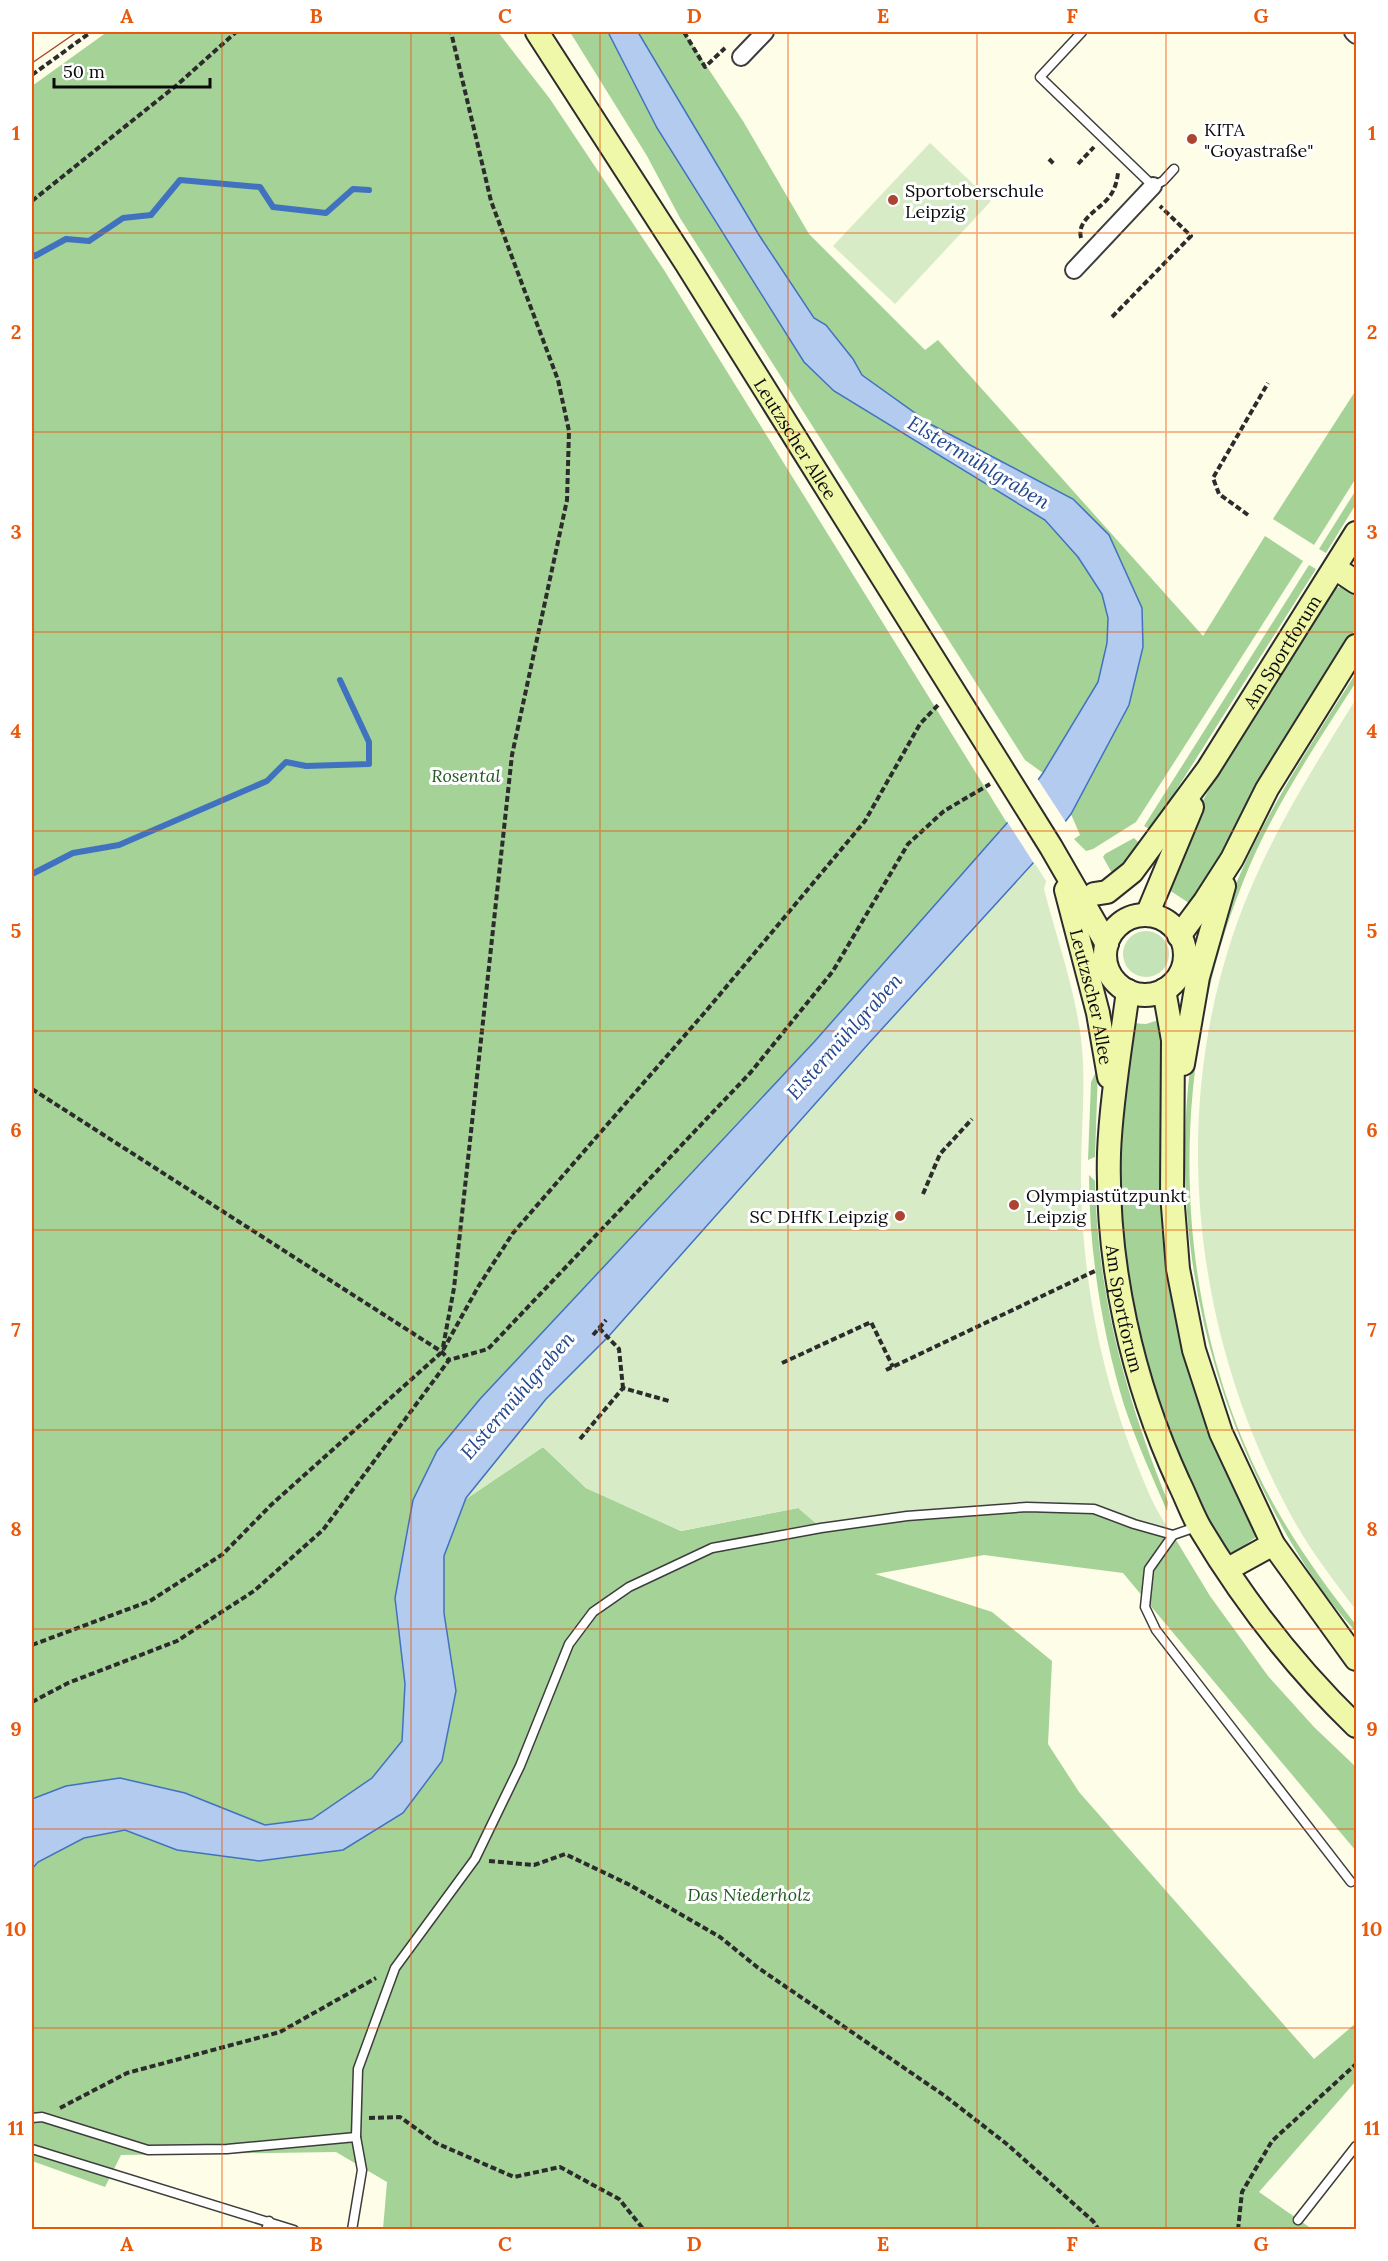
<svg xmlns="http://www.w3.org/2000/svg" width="1388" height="2261" font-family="Lora,serif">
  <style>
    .green { fill: #c4e3b6 }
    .forest { fill: #a5d297 }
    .pitch { fill: #d7ebc7 }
    .water { fill: #b2cbef; stroke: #4172bf; stroke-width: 1.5 }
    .pier { fill: #fdfde8 }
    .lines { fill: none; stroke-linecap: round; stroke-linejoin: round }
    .stream { stroke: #4172bf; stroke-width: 6 }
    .lane-casing { stroke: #3d3d3d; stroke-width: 11 }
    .street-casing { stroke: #3d3d3d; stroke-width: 20 }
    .secondary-casing { stroke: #2c2c2c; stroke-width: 26 }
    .path { stroke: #2c2c2c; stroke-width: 4; stroke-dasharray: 6 3; stroke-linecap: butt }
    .lane { stroke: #fff; stroke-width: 8 }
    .street { stroke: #fff; stroke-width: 16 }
    .secondary { stroke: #eff7a9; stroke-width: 22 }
    .tram { stroke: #ab4431; stroke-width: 1.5 }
    .grid { fill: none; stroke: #e8590c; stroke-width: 1.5; stroke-opacity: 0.55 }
    .poi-dot { fill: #ab4431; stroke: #fff; stroke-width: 2 }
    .labels { text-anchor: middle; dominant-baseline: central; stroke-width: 6; stroke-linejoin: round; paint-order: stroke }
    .poi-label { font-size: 18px; fill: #0a0a0a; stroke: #fff; text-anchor: start }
    .street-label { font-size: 18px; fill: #0a0a0a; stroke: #fff }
    .park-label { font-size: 18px; font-style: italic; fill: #225922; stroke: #fff }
    .water-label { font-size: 20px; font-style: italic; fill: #21478d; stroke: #fff }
    .neatline { fill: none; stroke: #e8590c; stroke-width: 2 }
    .grid-label { font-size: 20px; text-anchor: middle; font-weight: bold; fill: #e8590c }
  </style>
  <rect width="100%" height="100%" fill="#fdfde8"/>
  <!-- green -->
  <circle class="green" cx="1146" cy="954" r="23"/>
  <!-- forest -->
  <g class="forest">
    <polygon points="107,32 498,32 550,99 664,270 1007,823 815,1041 480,1399 437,1451 395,1598 405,1684 402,1741 372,1778 312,1819 265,1825 185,1793 66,1786 32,1799 32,86"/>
    <polygon points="570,32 608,32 657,128 804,362 834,391 1045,520 1078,557 1102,594 1108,618 1107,643 1098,682 1043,773 1025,760 680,218 647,156"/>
    <polygon points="638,32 684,32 743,121 809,234 925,350 938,340 1203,636 1265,536 1303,561 1136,822 1093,849 1086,851 1074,839 1080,835 1071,814 1129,705 1142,608 1109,535 1073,499 932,425 862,375 853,359 826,325 814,318 759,235"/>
    <polygon points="1356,390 1356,478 1314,545 1273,519"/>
    <polygon points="1356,490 1356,504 1326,553 1319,549"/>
    <polygon points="1309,565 1316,569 1151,830 1144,826"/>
    <polygon points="1341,587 1356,596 1356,628 1260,781 1217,868 1192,905 1166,888 1199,808 1224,761 1334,588"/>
    <path d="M1356,673v9c-41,64 -85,129 -113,200 -80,198 -72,443 35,630 23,40 50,77 78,113v7c-42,-46 -74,-101 -100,-157 -79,-171 -92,-354 -40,-535 28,-96 87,-183 140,-267z"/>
    <polygon points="1134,838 1141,845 1120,871 1112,873 1103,857 1105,854"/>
    <path d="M1162,1019c0,121 -6,241 28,358 16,53 41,102 65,152l1,8 -21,15 -9,1c-9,-13 -20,-27 -27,-42 -49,-103 -78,-220 -80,-334 0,-52 6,-103 11,-154l16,1z"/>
    <polygon points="1098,1068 1095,1157 1088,1160 1091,1082"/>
    <path d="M1089,1175l6,6c2,111 31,218 73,321l-1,9c-15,-35 -31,-70 -43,-106 -22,-73 -35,-154 -35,-230z"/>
    <polygon points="543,1447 586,1488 681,1531 798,1508 1027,1507 1094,1509 1173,1535 1210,1596 1268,1676 1314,1727 1356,1767 1356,1851 1123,1573 984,1555 875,1574 992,1612 1052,1661 1048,1744 1079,1792 1314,2059 1356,2023 1356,2081 1259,2192 1312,2229 383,2229 387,2182 336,2152 121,2155 105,2187 32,2161 32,1869 38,1862 85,1838 125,1830 177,1850 403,1813 442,1761 456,1691 444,1613 444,1556 466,1499"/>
  </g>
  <!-- pitch -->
  <g class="pitch">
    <polygon points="930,143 991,201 895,304 833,246"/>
    <path d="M1356,699v911c-26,-34 -52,-68 -71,-106 -89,-170 -114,-376 -55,-560 28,-88 77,-167 126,-245z"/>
    <path d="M1034,862l12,19 -2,8c13,51 33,105 38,159 4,46 -2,94 -1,140 2,95 21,192 57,279 10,25 19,47 35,68l-79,-26 -67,-2 -206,21 -23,-20 -117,23 -95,-43 -43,-41 -77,52 80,-100 62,-62 262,-295z"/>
  </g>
  <!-- water -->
  <polygon class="water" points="608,32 638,32 759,235 814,318 826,325 853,359 862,375 932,425 1073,499 1109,535 1142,608 1143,647 1129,705 1071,814 1034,862 870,1042 608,1337 546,1399 466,1498 444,1556 444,1613 456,1691 442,1761 403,1813 343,1850 259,1861 177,1850 125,1830 84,1838 38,1862 32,1869 32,1799 66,1786 120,1778 185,1793 265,1825 312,1819 372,1778 402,1741 405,1684 395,1598 413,1500 437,1451 480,1399 815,1041 1007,823 1043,773 1098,682 1107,643 1108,618 1102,594 1078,557 1045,520 834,391 804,362 657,128"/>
  <!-- pier -->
  <polygon class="pier" points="1037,778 1067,824 1035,865 1006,820"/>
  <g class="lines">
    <!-- stream -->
    <g class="stream">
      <polyline points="32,254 35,256 66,239 89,241 123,218 151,215 180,180 260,187 273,207 326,213 353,189 369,190"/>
      <polyline points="32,874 73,853 119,845 267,781 286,762 306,766 369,764 369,742 340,680"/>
    </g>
    <!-- lane casing -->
    <g class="lane-casing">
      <g id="lane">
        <polyline points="1082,32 1040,77 1153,186 1163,181 1174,169"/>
        <polyline points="1199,1526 1173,1535 1149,1569 1145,1607 1156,1630 1351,1882"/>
        <polyline points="32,2118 42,2117 148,2150 227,2149 356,2137"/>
        <polyline points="32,2149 294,2230"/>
        <polyline points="1298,2220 1356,2146"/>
        <polyline points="266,2230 269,2221"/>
        <polyline points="352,2230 362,2170 356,2137 358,2069 395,1968 475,1859 520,1766 569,1644 593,1612 629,1587 712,1548 821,1528 907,1516 1027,1507 1094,1509 1134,1524 1173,1535"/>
      </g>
    </g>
    <!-- street casing -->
    <g class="street-casing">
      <g id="street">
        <polyline points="1353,32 1356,35"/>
        <polyline points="741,57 765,32"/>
        <polyline points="1074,270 1153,186"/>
      </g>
    </g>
    <!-- secondary casing -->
    <g class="secondary-casing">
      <g id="secondary">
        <path id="s1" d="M537,32l149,231 365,584 56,97"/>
        <polyline points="1335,568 1356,582"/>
        <path id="s2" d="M1066,890l32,123 11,64"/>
        <path id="s3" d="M1094,894l13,-2 25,-20 76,-103 148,-236"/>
        <polyline points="1147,915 1192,807"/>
        <circle cx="1145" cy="955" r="40"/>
        <polyline points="1179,936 1205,901 1232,859 1267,789 1356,646"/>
        <polyline points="1164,990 1173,1040 1172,1194 1178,1269 1194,1350 1221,1433 1273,1544 1356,1659"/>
        <path id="s4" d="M1128,991c-7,53 -17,109 -19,162 -3,112 23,228 70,330 7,14 13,31 21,45 43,72 96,140 156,198"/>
        <polyline points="1183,1064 1198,977 1224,886"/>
        <polyline points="1228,1569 1273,1544"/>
      </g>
    </g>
    <!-- path -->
    <g class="path">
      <polyline points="684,32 705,67 725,48"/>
      <polyline points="32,75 91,32"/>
      <polyline points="1049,159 1054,164"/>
      <polyline points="1078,164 1094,147"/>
      <polyline points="32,201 177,85 236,32"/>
      <path d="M1081,238c-5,-19 20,-29 29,-42 5,-7 7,-15 8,-23"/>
      <polyline points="1112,317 1191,236 1160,206"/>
      <polyline points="1248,515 1219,494 1213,478 1268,383"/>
      <polyline points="32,1089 442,1352 449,1360"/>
      <polyline points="923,1194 940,1154 972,1119"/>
      <polyline points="599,1328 619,1349 623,1388"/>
      <polyline points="593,1335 606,1320"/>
      <polyline points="443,1347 454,1288 512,755 567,500 569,431 558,380 491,201 451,32"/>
      <polyline points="782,1363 871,1322 893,1367"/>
      <polyline points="886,1370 1097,1270"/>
      <polyline points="580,1439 623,1388 669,1401"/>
      <polyline points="32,1645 150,1601 223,1554 271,1505 442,1352 478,1287 513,1233 706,1011 865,821 920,724 938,705"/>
      <polyline points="32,1702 68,1683 177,1641 254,1591 323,1530 449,1360 488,1349 751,1072 833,971 908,844 944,811 990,784"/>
      <polyline points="489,1861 534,1865 565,1854 630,1885 720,1937 757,1967 945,2096 1008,2145 1093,2221 1099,2230"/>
      <polyline points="60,2108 127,2073 280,2032 376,1978"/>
      <polyline points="369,2118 400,2117 436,2143 514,2177 560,2167 619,2199 644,2230"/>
      <polyline points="1238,2230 1242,2192 1272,2141 1356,2064"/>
    </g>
    <!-- lane -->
    <use href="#lane" class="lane"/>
    <!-- street -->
    <use href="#street" class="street"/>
    <!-- secondary -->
    <use href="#secondary" class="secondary"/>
    <!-- tram -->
    <polyline class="tram" points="32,63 77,32"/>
  </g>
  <!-- grid -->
  <path class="grid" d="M222,32v2198M411,32v2198M600,32v2198M788,32v2198M977,32v2198M1166,32v2198M32,233h1324M32,432h1324M32,632h1324M32,831h1324M32,1031h1324M32,1230h1324M32,1430h1324M32,1629h1324M32,1829h1324M32,2028h1324"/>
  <!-- markers -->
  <g class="poi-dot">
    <circle cx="1192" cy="139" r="6"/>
    <circle cx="893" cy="200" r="6"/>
    <circle cx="1014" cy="1205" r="6"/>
    <circle cx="900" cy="1216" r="6"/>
  </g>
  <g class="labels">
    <!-- poi labels -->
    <g class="poi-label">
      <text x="1204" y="129">KITA<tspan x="1204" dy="21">"Goyastraße"</tspan></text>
      <text x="905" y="190">Sportoberschule<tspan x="905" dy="21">Leipzig</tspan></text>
      <text x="1026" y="1195">Olympiastützpunkt<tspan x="1026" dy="21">Leipzig</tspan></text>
      <text x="888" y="1216" text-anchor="end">SC DHfK Leipzig</text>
    </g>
    <!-- street labels -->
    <g class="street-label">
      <text stroke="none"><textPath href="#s1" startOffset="482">Leutzscher Allee</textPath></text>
      <text stroke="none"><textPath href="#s3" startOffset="312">Am Sportforum</textPath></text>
      <text stroke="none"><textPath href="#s2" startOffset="110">Leutzscher Allee</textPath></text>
      <text stroke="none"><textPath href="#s4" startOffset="320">Am Sportforum</textPath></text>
    </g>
    <!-- park labels -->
    <g class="park-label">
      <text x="466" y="775">Rosental</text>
      <text x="749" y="1894">Das Niederholz</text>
    </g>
    <!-- water labels -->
    <g class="water-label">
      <text transform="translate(979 462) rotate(31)">Elstermühlgraben</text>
      <text transform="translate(844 1036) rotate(-48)">Elstermühlgraben</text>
      <text transform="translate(517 1395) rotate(-49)">Elstermühlgraben</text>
    </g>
  </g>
  <!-- border -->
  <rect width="1388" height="2261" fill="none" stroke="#ffffff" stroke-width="66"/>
  <!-- scale -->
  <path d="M54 78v9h156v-9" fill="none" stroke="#0a0a0a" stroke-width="3"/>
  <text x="63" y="78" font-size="18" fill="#0a0a0a" stroke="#ffffff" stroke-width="4.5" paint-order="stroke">50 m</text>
  <rect x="33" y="33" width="1322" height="2195" class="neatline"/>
  <g class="grid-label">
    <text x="127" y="23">A</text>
    <text x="316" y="23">B</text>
    <text x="505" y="23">C</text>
    <text x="694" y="23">D</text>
    <text x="883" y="23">E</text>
    <text x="1072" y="23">F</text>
    <text x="1261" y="23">G</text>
    <text x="16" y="140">1</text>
    <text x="1372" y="140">1</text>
    <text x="16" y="339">2</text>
    <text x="1372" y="339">2</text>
    <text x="16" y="539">3</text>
    <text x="1372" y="539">3</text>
    <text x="16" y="738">4</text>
    <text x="1372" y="738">4</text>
    <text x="16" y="938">5</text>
    <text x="1372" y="938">5</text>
    <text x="16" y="1137">6</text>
    <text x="1372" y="1137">6</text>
    <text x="16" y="1337">7</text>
    <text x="1372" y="1337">7</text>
    <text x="16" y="1536">8</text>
    <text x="1372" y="1536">8</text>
    <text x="16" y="1736">9</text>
    <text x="1372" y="1736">9</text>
    <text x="16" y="1936">10</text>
    <text x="1372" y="1936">10</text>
    <text x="16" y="2135">11</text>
    <text x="1372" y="2135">11</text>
    <text x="127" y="2251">A</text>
    <text x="316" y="2251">B</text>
    <text x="505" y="2251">C</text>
    <text x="694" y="2251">D</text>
    <text x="883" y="2251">E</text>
    <text x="1072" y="2251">F</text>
    <text x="1261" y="2251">G</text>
  </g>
</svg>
